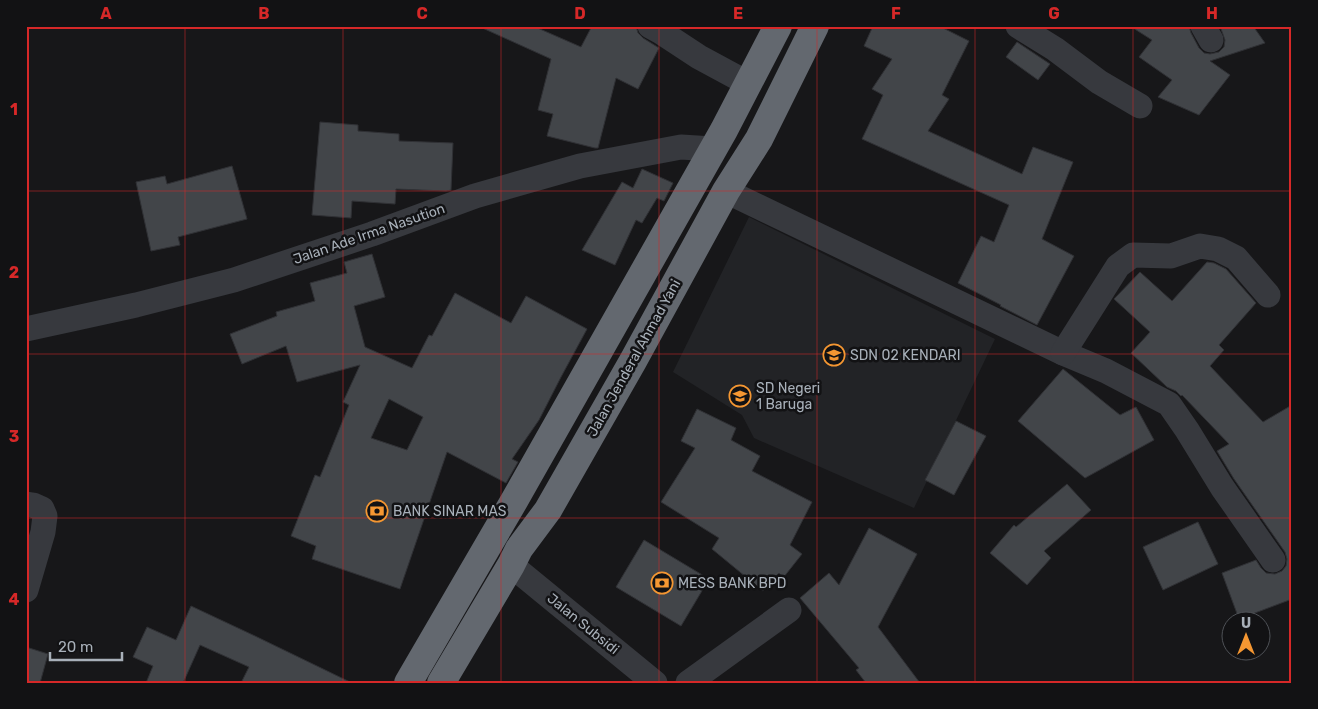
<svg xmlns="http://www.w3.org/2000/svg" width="1318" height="709" font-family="Rubik,sans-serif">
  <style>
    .built { fill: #222326 }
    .building { fill: #424549; stroke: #303135; fill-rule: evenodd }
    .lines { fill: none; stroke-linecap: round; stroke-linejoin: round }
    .minor { stroke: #37393e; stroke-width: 25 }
    .highway { stroke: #63686f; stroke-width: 28 }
    .grid { fill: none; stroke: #d62828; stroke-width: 1; stroke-opacity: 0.55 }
    .labels { text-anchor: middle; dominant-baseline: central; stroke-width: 5; stroke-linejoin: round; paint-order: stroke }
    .street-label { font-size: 14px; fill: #a8b0b9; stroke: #121214 }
    .poi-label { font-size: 14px; fill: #a8b0b9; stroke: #121214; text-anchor: start }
    .neatline { fill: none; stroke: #d62828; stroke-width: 2 }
    .grid-label { font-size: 16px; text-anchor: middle; font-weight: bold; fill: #d62828 }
  </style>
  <rect width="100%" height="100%" fill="#171719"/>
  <!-- built -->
  <polygon class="built" points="749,217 995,339 914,508 754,438 742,415 673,372"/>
  <!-- building -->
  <g class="building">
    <polygon points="478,26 533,26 581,47 592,26 636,26 638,33 643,38 659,48 638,89 616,78 598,148 595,148 547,136 553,114 538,110 551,59"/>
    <polygon points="873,26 939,26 969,41 942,95 949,99 928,131 1022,174 1033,147 1073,162 1042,239 1074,256 1037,325 1000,306 1001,305 958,283 981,236 994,242 1009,205 862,139 883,95 872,89 892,59 864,46"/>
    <polygon points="1130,26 1189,26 1191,33 1199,48 1204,53 1210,54 1219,52 1224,47 1225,40 1220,26 1253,26 1265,43 1210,61 1230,75 1199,115 1158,97 1172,80 1139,57 1152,40"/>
    <polygon points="1017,42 1050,64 1038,80 1006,57"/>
    <polygon points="320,122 358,125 358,131 399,134 399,141 453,143 451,190 446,191 396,189 395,204 352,201 351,218 312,215"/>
    <polygon points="232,166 247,219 178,237 180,245 151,251 136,182 165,176 167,184"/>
    <polygon points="642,169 673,183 664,201 657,198 642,223 636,220 615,265 582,250 622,182 633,188"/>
    <path d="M372,254l13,43 -31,9 11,41 47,21 17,-33 3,1 23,-43 56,30 15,-27 61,33 -26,48 -22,43 -27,39 6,3 -12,21 -59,-31 -47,137 -88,-30 4,-13 -25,-10 24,-61 5,2 29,-72 -6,-3 17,-37 -63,17 -11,-36 -44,18 -12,-30 47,-18 -1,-4 39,-11 -5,-18 37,-10 -3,-11zM389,399l34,18 -16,33 -36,-12z"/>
    <polygon points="1207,262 1214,263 1226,269 1256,303 1219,345 1224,350 1210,366 1263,422 1292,405 1292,599 1239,619 1222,573 1256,560 1261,568 1266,573 1275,574 1282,571 1286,566 1287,559 1285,552 1234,479 1217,451 1229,444 1182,395 1181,396 1176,391 1167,387 1131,353 1150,332 1114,299 1140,272 1172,301"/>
    <polygon points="1063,369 1120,415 1136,407 1154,440 1085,478 1018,421"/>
    <polygon points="697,409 736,428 731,440 760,456 752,471 812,502 790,545 802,554 783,578 779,573 763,591 712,549 719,538 661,502 695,448 681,441"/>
    <polygon points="956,421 986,436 954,495 925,480"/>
    <polygon points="1067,484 1091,510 1044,551 1051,558 1027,585 990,553 1014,525 1016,527"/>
    <polygon points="1198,522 1218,564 1163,590 1143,547"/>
    <polygon points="869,528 917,554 878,627 920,683 866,683 856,670 859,668 800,598 829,573 839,585"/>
    <polygon points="644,540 709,579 681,626 616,587"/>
    <polygon points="191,606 255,636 352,683 241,683 249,667 200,645 183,683 146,683 153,666 133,657 147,627 176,640"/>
    <polygon points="26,647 48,654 40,683 26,683"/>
  </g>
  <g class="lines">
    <!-- minor -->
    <g class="minor">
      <polyline points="650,26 661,32 699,57 749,84"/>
      <polyline points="1018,26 1055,49 1099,82 1140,106"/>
      <polyline points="1203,26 1211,40"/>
      <polyline points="726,191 1063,353 1106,371 1169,404 1187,430 1222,487 1273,560"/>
      <polyline points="26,329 136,305 234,280 372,234 475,196 580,166 681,147 713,149"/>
      <polyline points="1063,353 1118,266 1133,255 1171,256 1200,246 1218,249 1236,258 1268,295"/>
      <polyline points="26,504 33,505 42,509 45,516 43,532 26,590"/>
      <polyline points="511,565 655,683"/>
      <polyline points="688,683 789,610"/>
    </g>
    <!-- highway -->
    <g class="highway">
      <polyline points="408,683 514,501 724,130 778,26"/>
      <polyline points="441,683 511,565 519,549 548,510 633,361 726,191 759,139 815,26"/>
    </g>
  </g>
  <!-- grid -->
  <path class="grid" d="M185,26v657M343,26v657M501,26v657M659,26v657M817,26v657M975,26v657M1133,26v657M26,191h1266M26,354h1266M26,518h1266"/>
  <!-- icons -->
  <defs>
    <g id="school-ring" transform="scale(1.125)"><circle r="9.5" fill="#121214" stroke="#f59732" stroke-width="1.5"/><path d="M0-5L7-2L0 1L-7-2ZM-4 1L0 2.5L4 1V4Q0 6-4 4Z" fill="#f59732"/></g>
    <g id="bank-ring" transform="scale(1.125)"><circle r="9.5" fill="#121214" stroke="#f59732" stroke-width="1.5"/><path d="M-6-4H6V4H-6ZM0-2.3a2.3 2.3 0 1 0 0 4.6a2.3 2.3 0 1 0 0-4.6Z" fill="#f59732"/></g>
  </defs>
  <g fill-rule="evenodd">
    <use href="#school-ring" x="834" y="355"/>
    <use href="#school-ring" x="740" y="396"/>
    <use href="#bank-ring" x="377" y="511"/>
    <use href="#bank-ring" x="662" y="583"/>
  </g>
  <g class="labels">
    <!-- street labels -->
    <g class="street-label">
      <text transform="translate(369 234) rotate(-19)">Jalan Ade Irma Nasution</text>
      <text transform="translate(634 358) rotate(-61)">Jalan Jenderal Ahmad Yani</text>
      <text transform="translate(583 624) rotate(39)">Jalan Subsidi</text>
    </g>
    <!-- poi labels -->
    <g class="poi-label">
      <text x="850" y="355">SDN 02 KENDARI</text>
      <text x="756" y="388">SD Negeri<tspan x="756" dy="16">1 Baruga</tspan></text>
      <text x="393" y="511">BANK SINAR MAS</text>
      <text x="678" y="583">MESS BANK BPD</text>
    </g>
  </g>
  <!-- border -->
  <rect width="1318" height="709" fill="none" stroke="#121214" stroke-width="55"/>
  <!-- north arrow -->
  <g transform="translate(1246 636)"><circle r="24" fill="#121214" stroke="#4e5156"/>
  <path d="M0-4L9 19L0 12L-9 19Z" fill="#f59732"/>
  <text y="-8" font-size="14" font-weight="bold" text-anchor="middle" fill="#a8b0b9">U</text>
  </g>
  <!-- scale -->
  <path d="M50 652v8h72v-8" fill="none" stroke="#a8b0b9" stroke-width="2.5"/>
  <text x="58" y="652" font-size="15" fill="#a8b0b9" stroke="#121214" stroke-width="4" paint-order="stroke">20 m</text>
  <rect x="28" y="28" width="1262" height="654" class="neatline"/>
  <g class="grid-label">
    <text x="106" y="19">A</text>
    <text x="264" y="19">B</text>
    <text x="422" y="19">C</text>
    <text x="580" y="19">D</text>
    <text x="738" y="19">E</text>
    <text x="896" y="19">F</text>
    <text x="1054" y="19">G</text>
    <text x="1212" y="19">H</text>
    <text x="14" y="115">1</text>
    <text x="14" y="278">2</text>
    <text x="14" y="442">3</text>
    <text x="14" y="605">4</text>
  </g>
</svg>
